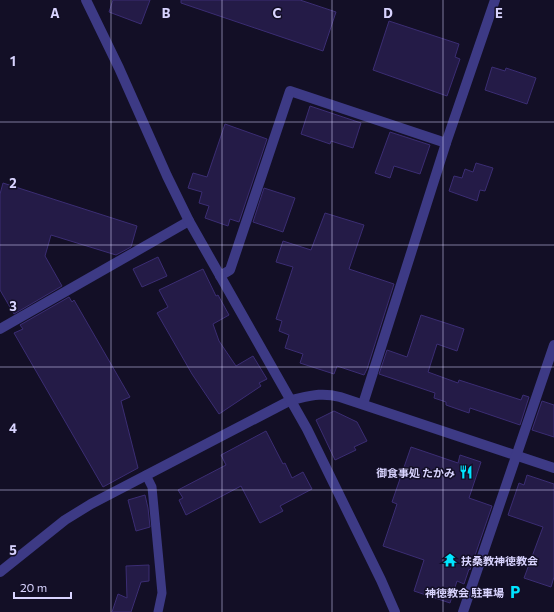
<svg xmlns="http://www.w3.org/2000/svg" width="554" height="612" font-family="Commissioner,'Noto Sans JP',sans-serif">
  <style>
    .building { fill: #241b47; stroke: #3b2d73 }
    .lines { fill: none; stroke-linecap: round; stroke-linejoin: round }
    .service { stroke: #3d3a85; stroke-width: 9 }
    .minor { stroke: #3d3a85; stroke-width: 10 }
    .tertiary { stroke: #3d3a85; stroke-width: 10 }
    .grid { fill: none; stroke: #d9d4ff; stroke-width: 1; stroke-opacity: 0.55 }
    .labels { text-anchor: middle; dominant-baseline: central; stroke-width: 3; stroke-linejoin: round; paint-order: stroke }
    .poi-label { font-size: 11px; font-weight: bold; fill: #d9d4ff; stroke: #130f26; text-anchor: end }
    .grid-label { font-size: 13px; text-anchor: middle; font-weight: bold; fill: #d9d4ff; stroke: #130f26; stroke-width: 3; stroke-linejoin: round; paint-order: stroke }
  </style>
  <rect width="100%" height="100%" fill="#130f26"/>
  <!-- building -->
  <g class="building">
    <polygon points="113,0 150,0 141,24 109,12"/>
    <polygon points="181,0 300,0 336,12 323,51 181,3"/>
    <polygon points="389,21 459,44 455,57 460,59 447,96 373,70"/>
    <polygon points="492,67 505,71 506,68 536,78 527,104 485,90"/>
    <polygon points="310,106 361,123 353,148 331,141 330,144 301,134"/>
    <polygon points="225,124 267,139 239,222 230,219 228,226 205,218 209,206 199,203 202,192 188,188 193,173 207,177"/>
    <polygon points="390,132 430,145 420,174 394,166 390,178 375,173"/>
    <polygon points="476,163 493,168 485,191 480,190 477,201 449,191 454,176 462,178 465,169 473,172"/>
    <polygon points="3,183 137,226 131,247 116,255 51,235 45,256 62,286 14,314 0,290 0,194"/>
    <polygon points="264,188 295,198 283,232 253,222"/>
    <polygon points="325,213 364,225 349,269 394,284 367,369 364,375 337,366 334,374 300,363 303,354 285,348 289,335 279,331 282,321 276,319 293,267 276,262 283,241 311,250"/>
    <polygon points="158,257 167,276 142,287 133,269"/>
    <polygon points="203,269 216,296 218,295 229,315 213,324 219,341 236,366 253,356 267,379 259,383 261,386 219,414 192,374 157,313 168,307 159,290"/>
    <polygon points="69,297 72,302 74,300 130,397 121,401 138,468 103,487 14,333 23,329 20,325"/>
    <polygon points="421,315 464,329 457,351 437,344 428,372 458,383 459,380 521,400 523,395 529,397 520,425 470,408 469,413 446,405 446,402 434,398 435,393 379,374 387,350 407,357"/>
    <polygon points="542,401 554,405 554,437 532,430"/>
    <polygon points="334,411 357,422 367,441 354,447 356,450 335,460 316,420"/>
    <polygon points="266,431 283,464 285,463 292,478 303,472 312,489 280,506 283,511 260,523 241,486 186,515 179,500 183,498 178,490 226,465 221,455"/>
    <polygon points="411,447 458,463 460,455 481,462 469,498 492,506 470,570 469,569 464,584 457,581 450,603 414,591 424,560 383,546 397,504 392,502"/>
    <polygon points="527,475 554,484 554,577 551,587 524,578 543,527 508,515 519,483 524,485"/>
    <polygon points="145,495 148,508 150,527 136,531 128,500"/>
    <polygon points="149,565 149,581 141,582 131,612 112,612 118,594 127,598 126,566"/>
  </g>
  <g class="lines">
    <!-- service -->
    <polyline class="service" points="146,475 152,487 162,593 158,612"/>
    <!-- minor -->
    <g class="minor">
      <polyline points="220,276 230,270 290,91 446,143"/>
      <polyline points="0,329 189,221"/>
      <polyline points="363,404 446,143 495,0"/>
      <path d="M0,572l65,-52 26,-16 200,-104c19,-4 30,-8 49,-3l214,71"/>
      <polyline points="463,612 554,345"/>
    </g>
    <!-- tertiary -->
    <polyline class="tertiary" points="86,0 119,68 167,176 189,221 307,429 381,580 395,612"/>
  </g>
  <!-- grid -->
  <path class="grid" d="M111,0v612M222,0v612M332,0v612M443,0v612M0,122h554M0,245h554M0,367h554M0,490h554"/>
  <!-- icons -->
  <defs>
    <g id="restaurant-bare" transform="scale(1.08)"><path d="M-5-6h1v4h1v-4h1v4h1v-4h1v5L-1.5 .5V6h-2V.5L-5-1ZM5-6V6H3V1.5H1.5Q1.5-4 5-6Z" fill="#00e5ff" stroke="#130f26" stroke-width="2.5" paint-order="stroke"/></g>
    <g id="temple-bare" transform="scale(1.08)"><path d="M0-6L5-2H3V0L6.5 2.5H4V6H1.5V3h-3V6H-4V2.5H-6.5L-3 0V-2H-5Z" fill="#00e5ff" stroke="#130f26" stroke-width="2.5" paint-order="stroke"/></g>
    <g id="parking-bare" transform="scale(1.08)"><path d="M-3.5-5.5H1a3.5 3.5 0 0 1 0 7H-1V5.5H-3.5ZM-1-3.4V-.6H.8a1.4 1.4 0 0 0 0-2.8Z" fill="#00e5ff" stroke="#130f26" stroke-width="2.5" paint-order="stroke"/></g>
  </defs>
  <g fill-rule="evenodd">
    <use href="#restaurant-bare" x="466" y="472"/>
    <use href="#temple-bare" x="450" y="560"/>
    <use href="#parking-bare" x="515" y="592"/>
  </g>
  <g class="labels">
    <!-- poi labels -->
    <g class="poi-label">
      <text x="455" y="472">御食事処 たかみ</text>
      <text x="461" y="560" text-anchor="start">扶桑教神徳教会</text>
      <text x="504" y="592">神徳教会 駐車場</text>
    </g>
  </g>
  <g class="grid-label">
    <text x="55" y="18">A</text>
    <text x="166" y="18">B</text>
    <text x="277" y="18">C</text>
    <text x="388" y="18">D</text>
    <text x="499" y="18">E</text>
    <text x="13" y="66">1</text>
    <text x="13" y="188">2</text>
    <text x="13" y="311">3</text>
    <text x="13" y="433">4</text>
    <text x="13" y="555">5</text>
  </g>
  <!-- scale -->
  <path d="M14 592v6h57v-6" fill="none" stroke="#d9d4ff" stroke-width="2"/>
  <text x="20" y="592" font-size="12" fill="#d9d4ff" stroke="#130f26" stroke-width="3" paint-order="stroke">20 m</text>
</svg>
